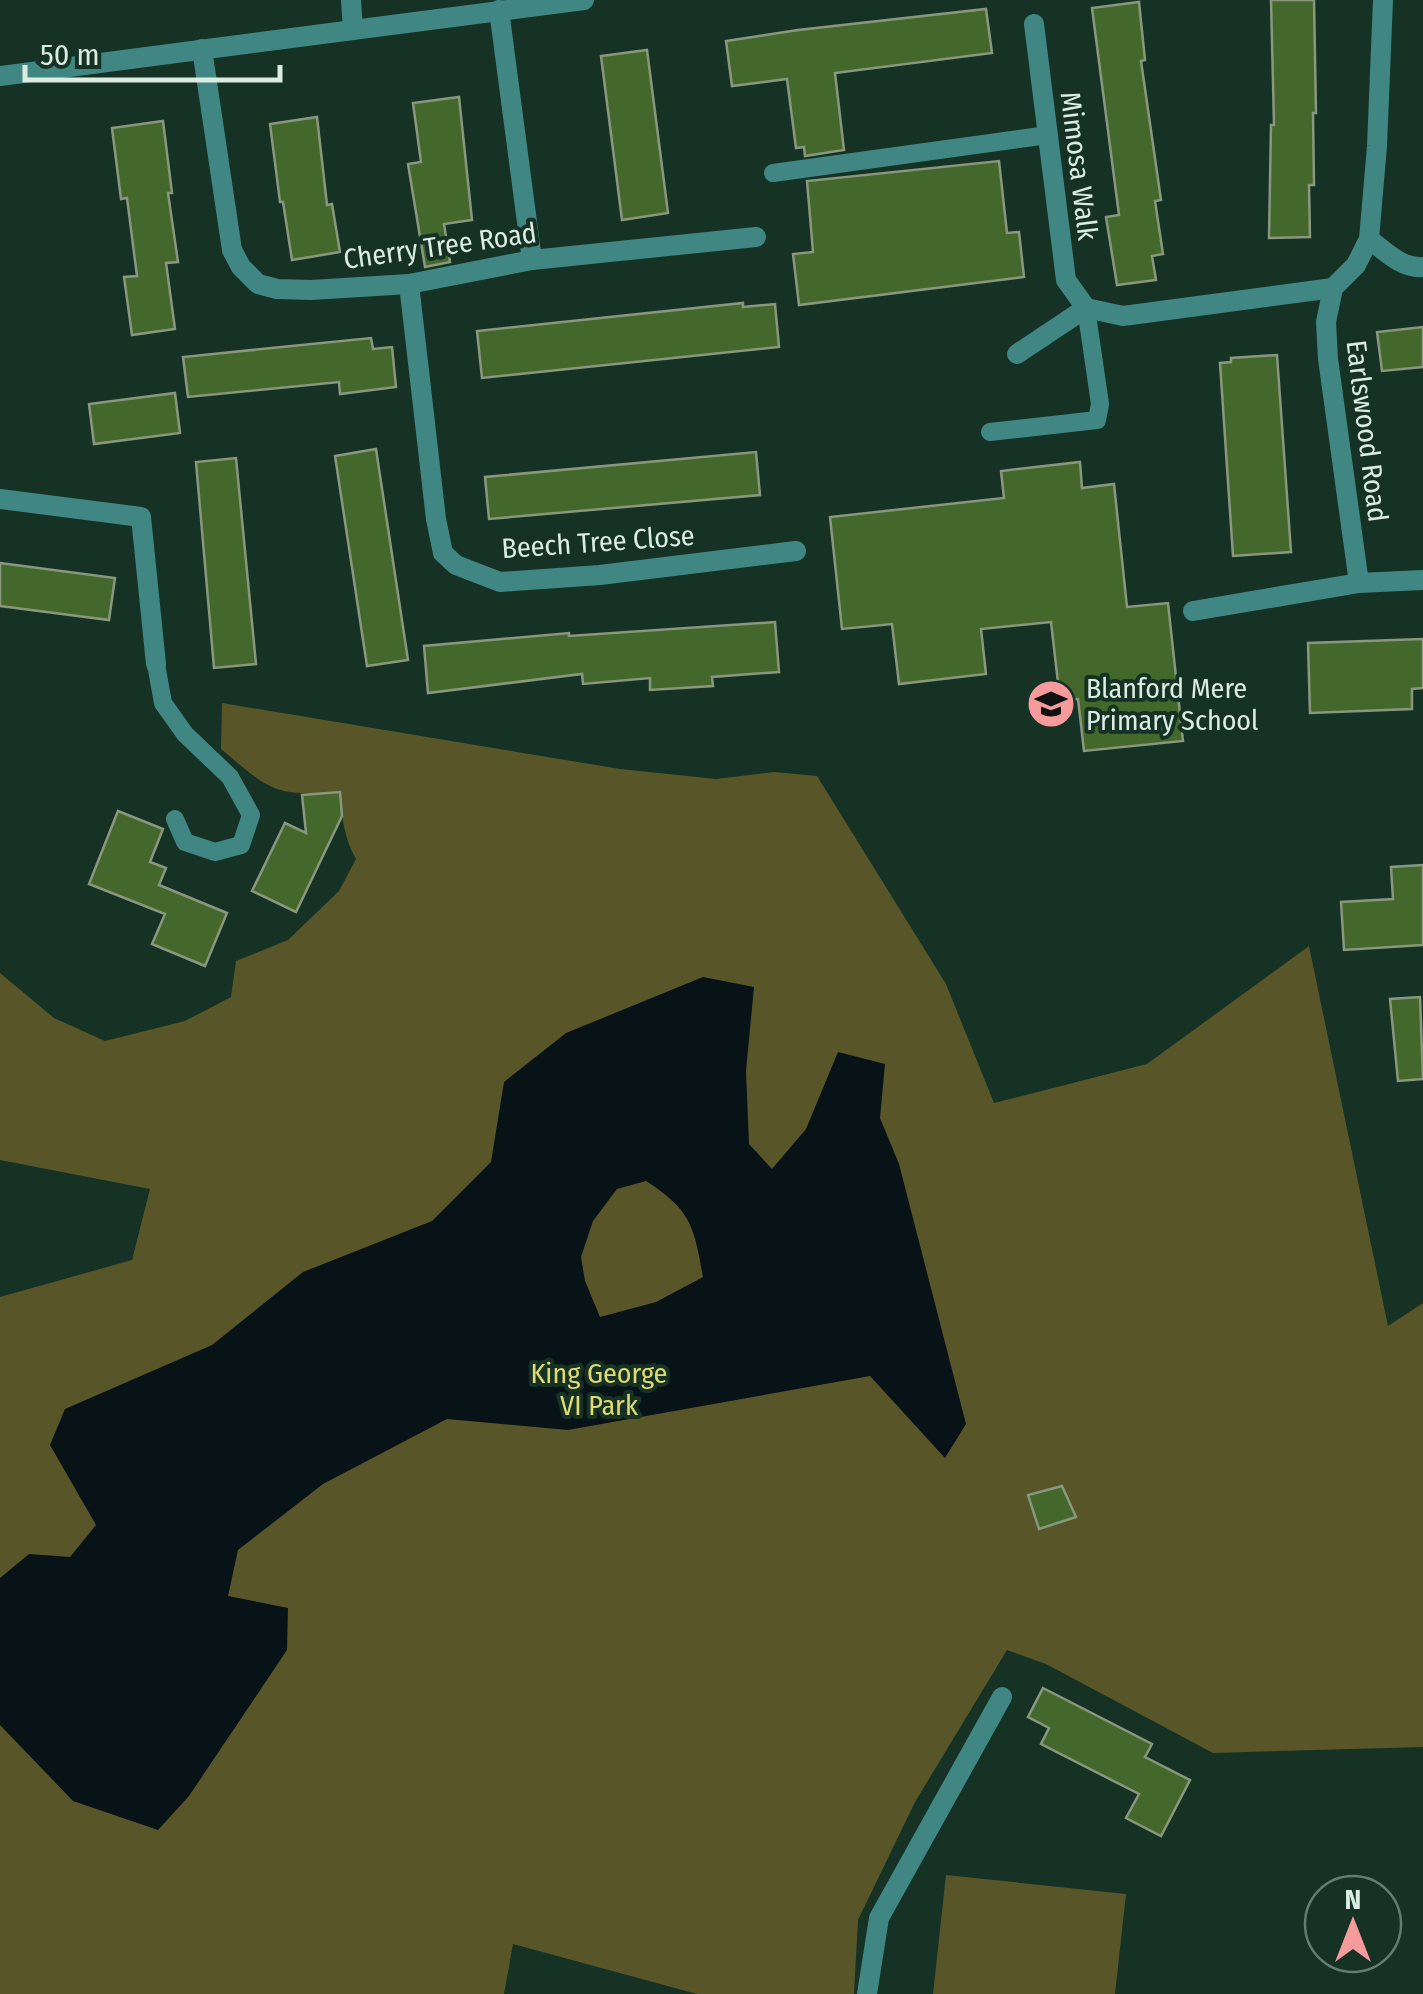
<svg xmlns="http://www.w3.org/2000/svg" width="1423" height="1994" font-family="'Fira Sans Condensed',sans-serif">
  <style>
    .green { fill: #585629 }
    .water { fill: #071317; fill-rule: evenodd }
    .building { fill: #44682b; stroke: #87987e; stroke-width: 2.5 }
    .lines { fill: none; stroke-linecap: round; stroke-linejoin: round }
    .service { stroke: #408784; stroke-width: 18 }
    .minor { stroke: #408784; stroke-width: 20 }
    .labels { text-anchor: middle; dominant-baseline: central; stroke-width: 8; stroke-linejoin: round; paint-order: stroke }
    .street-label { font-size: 28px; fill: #dbece3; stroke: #153225 }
    .poi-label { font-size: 28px; fill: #dbece3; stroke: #153225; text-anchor: start }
    .park-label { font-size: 28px; fill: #e1da71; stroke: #153225 }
  </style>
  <rect width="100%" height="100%" fill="#153225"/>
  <!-- green -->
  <g class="green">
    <path d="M222,703l398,66 96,10 58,-7 43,4 129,208 48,119 153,-39 162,-118 79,380 35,-23v444l-210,6 -167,-89 -39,-14 -92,152 -57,118 -4,74h-157l-184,-50 -9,50h-504v-697l132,-37 18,-71 -150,-29v-187l54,45 51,23 80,-20 46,-24 5,-36 52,-21 51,-49 17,-32c-12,-20 -14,-43 -17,-67 -66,5 -69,-2 -118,-43z"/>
    <polygon points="946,1875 1126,1894 1115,1994 933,1994"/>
  </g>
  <!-- water -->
  <path class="water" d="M703,977l51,10 -8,84 3,73 23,25 34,-40 32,-77 47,12 -5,54 19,46 67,260 -21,34 -75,-82 -302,54 -121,-11 -124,65 -85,66 -10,46 60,12 -1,42 -98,146 -31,34 -85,-29 -73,-76v-147l29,-24 41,3 26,-32 -46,-80 15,-36 147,-64 91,-73 129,-51 59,-59 13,-80 62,-49zM646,1181c45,29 48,45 57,96l-47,25 -56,15 -15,-36 -4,-24 12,-36 24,-32z"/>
  <!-- building -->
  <g class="building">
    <polygon points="1271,0 1314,0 1316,113 1313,113 1314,185 1309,185 1310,237 1269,238 1271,125 1274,125"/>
    <polygon points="1139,2 1145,60 1141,61 1161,200 1155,201 1163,254 1152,256 1156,280 1117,285 1106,217 1119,215 1092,8"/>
    <polygon points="986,9 992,53 835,73 844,150 805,156 804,147 796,148 787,79 732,86 726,41 798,30"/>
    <polygon points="647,50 668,213 622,220 601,56"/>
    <polygon points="459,97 472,220 444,224 450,262 425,267 408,164 421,162 413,103"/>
    <polygon points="317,117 327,205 332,204 340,252 292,260 283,202 280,202 270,124"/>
    <polygon points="163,121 172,193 168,193 178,262 166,263 175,329 132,335 124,277 137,276 127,198 121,199 112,128"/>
    <polygon points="999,161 1007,233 1019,232 1024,277 799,305 793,254 813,252 807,181"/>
    <polygon points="743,303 743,307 775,304 779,347 482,378 477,331"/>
    <polygon points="1423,327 1423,367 1382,371 1377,332"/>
    <polygon points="371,338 373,349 392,347 396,387 340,394 339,382 188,397 183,357"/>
    <polygon points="1277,355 1291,552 1233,556 1220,363 1231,362 1231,358"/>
    <polygon points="175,393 180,433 94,444 89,404"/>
    <polygon points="376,449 408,660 367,666 335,456"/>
    <polygon points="756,452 760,495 489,519 485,477"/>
    <polygon points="236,458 256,664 214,668 196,462"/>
    <polygon points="1080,462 1082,488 1114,484 1127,607 1168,603 1183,741 1084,751 1078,699 1060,700 1051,622 981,629 986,674 899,684 892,624 842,629 830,517 1004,498 1001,471"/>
    <polygon points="0,563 115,578 109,620 0,606"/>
    <polygon points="775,622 779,672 712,677 713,686 650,690 650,678 583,684 582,674 428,693 424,646 569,633 569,636"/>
    <polygon points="1423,639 1423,688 1412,689 1412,709 1310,713 1308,643"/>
    <polygon points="340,792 342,816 296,912 252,891 285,823 306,833 302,795"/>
    <polygon points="118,811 163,829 150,862 166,868 159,885 227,913 205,966 152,944 165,914 89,884"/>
    <polygon points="1423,865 1423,945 1344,950 1341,902 1393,899 1391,867"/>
    <polygon points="1420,997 1423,1079 1398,1081 1390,999"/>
    <polygon points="1062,1486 1076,1517 1039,1529 1028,1495"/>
    <polygon points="1043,1688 1152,1744 1145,1757 1190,1780 1161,1836 1126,1818 1139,1794 1041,1744 1049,1728 1028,1717"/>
  </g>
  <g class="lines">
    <!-- service -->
    <g class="service">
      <polyline points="773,173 1048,135"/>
      <polyline points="990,432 1097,420 1100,404 1086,308"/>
      <polyline points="156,664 163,703 185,734 230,777 251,815 241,845 215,852 185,842 175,819"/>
    </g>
    <!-- minor -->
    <g class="minor">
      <polyline points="351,0 353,30"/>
      <polyline points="499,10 532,260"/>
      <polyline points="1034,24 1066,280 1086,308"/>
      <polyline points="202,49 232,250 241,267 258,284 277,289 311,290 409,284 532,260 756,237"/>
      <polyline points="0,76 584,0"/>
      <path d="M1369,239c16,12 33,30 54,28"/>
      <polyline points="409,284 436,519 443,553 456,565 500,582 600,575 796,551"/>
      <polyline points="1017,354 1086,308 1123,316 1333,288"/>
      <polyline points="0,499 141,517 156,664"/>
      <polyline points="1359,583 1328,359 1326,322 1333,288 1356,265 1369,239 1377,146 1383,0"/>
      <polyline points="1193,611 1359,583 1423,580"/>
      <polyline points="867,1994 879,1918 1002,1697"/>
    </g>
  </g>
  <!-- icons -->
  <defs>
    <g id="school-disc" transform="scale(2.5)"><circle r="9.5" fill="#f59b9b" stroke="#153225"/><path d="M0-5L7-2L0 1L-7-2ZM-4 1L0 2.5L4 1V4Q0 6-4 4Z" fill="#111"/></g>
  </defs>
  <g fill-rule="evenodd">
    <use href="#school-disc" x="1051" y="704"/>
  </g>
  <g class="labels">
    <!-- street labels -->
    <g class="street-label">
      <text transform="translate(1079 166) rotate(83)">Mimosa Walk</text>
      <text transform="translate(440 246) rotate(-8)">Cherry Tree Road</text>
      <text transform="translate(1367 431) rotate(83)">Earlswood Road</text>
      <text transform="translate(598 542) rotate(-4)">Beech Tree Close</text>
    </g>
    <!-- poi labels -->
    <g class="poi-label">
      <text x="1086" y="688">Blanford Mere<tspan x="1086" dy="32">Primary School</tspan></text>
    </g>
    <!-- park labels -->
    <g class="park-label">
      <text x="599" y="1373">King George<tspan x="599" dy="32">VI Park</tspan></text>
    </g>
  </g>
  <!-- north arrow -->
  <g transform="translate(1353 1924)"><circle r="48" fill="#153225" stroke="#647c71" stroke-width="2.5"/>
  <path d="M0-8L18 38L0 25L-18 38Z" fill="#f59b9b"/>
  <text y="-15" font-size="28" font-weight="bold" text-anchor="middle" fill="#dbece3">N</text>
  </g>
  <!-- scale -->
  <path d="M25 65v15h255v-15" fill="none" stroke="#dbece3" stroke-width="5"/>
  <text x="40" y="65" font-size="30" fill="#dbece3" stroke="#153225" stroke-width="8" paint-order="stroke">50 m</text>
</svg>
